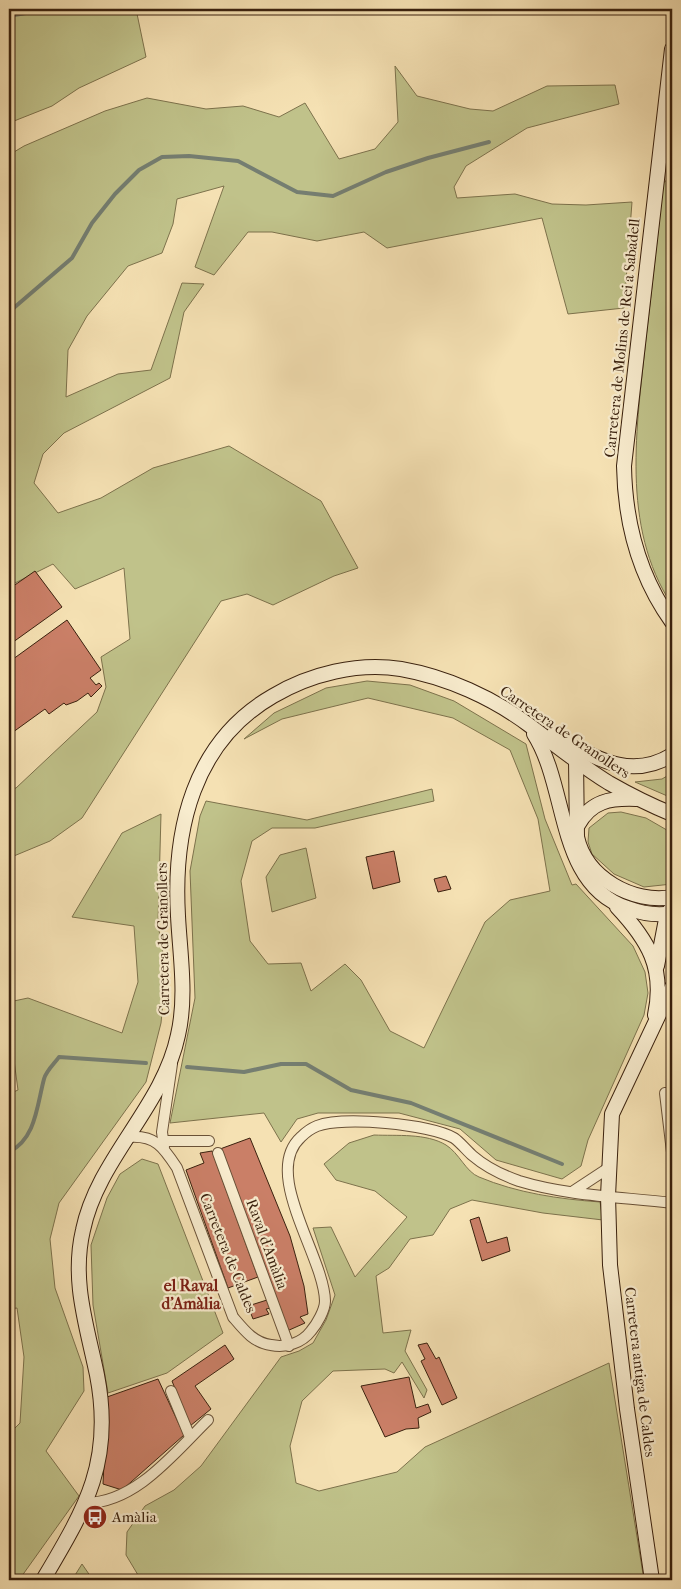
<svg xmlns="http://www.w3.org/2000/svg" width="681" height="1589" font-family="'IM FELL French Canon',serif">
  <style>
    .green { fill: #c0c28a; stroke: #7d724c }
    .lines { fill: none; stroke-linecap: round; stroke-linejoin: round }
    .stream { stroke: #757e71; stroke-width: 4 }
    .building { fill: #ca7f67; stroke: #3a210e }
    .street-casing { stroke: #695137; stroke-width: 12 }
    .secondary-casing { stroke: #3a210e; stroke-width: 16 }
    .street { stroke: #f8ecce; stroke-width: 10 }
    .secondary { stroke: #f8ecce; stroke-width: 14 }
    .labels { text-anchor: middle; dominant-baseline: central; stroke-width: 4.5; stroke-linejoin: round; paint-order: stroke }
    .street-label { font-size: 15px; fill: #3a210e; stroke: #f8ecce }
    .poi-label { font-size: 15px; fill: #3a210e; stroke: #f8ecce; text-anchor: start }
    .neighbourhood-label { font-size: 16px; font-weight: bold; fill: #7a1f14; stroke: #f8ecce }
  </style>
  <rect width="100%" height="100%" fill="#f5e1b3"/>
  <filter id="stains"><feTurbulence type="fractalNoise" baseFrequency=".004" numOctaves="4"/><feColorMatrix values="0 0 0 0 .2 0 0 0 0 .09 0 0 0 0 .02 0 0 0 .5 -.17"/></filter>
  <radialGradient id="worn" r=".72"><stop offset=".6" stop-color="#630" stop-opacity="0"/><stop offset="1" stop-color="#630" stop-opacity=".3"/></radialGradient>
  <!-- green -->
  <g class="green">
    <polygon points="9,9 136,9 146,57 79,88 52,106 9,123"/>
    <polygon points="395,66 417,96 470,109 493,111 547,86 615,85 619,104 527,128 466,166 454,187 457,198 515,194 552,204 586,205 632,202 624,308 568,314 542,218 387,248 364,232 317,241 272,232 248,232 214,275 195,267 224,186 177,199 173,224 162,253 128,266 87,316 68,350 66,397 118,374 151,370 182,283 204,284 184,312 170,378 64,433 43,454 34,483 58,513 101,498 153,468 229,446 321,501 358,568 334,576 273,605 247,594 221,601 82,818 50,841 9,858 9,790 16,788 97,712 106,687 101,657 130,639 124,568 75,589 53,564 9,586 9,155 24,146 105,111 147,98 206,109 243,106 279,117 305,103 339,159 375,149 398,122"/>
    <path d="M672,176v429c-52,-79 -35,-179 -26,-267 6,-52 12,-103 17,-155z"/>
    <polygon points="367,681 410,685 454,701 526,744 545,819 572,885 576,884 633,946 645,972 648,993 644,1015 588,1140 581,1166 562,1179 496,1160 460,1129 399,1113 318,1113 297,1119 281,1142 264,1113 170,1123 195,998 190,871 200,816 206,801 307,820 432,789 434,801 315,828 272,828 252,841 241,881 250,941 268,964 301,963 311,991 345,964 361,980 390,1031 424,1048 485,922 510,900 550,891 538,819 510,750 453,718 368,698 282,719 244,739 274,713 326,688"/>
    <polygon points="672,773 672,798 635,782 662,779"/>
    <polygon points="621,812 646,818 672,833 672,884 644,887 614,874 592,854 588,842 589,828 608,813"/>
    <polygon points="161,814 158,924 166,972 161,1023 146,1082 59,1203 50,1239 55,1288 83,1367 84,1391 46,1451 79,1496 19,1580 9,1580 9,1434 20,1423 24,1357 17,1308 9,1309 9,1094 18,1090 9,1023 9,1002 28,998 122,1033 138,982 134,926 72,917 122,833"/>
    <polygon points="306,848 316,898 272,912 266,877 280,855"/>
    <path d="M374,1135c23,1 52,-2 72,10 13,8 20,27 33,32 38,16 80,22 121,25l3,18 -60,-7 -71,-13 -22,9 -17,26 -23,4 -21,29 -13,8 7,57 28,-3 -6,21 22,39 -3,8 -22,-36 -8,11 -9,-4 -52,2 -31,30 -12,45 6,37 23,8 78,-19 28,-25 184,-84 35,217h-503l-15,-25 1,-23 18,-26 29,-16 27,-24 80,-109 18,-6 14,-8 13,-23 9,-25 -22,-67 18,-1 24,50 52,-60 -32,-26 -39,-11 -12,-16 25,-21z"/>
    <polygon points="142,1159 158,1164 223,1333 167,1373 108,1393 93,1305 91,1245 107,1198 120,1174"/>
    <polygon points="82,1564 93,1580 72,1580"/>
  </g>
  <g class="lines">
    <!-- stream -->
    <g class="stream">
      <polyline points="9,16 48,9"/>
      <polyline points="9,312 72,258 92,223 115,194 139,170 162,157 189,156 238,161 297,192 333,196 386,172 428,158 489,142"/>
      <polyline points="187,1067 244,1072 281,1064 306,1064 351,1090 411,1103 562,1164"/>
      <path d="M9,1152c27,-13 28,-47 35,-73 2,-8 11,-16 15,-22l87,6"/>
    </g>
  </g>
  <!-- building -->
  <g class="building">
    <polygon points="35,571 62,607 9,645 9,589"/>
    <polygon points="67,620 101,670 90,678 96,685 99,683 102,686 91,697 88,693 77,701 66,705 64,703 49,714 45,709 9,735 9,662"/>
    <polygon points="394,851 400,882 373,889 366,857"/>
    <polygon points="446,876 451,889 438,892 434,879"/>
    <polygon points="250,1138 290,1236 304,1286 308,1314 300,1317 305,1323 287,1331 220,1149"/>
    <polygon points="212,1151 258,1277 228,1288 186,1170 204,1163 200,1153"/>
    <polygon points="479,1217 487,1243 507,1237 510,1251 482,1261 470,1220"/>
    <polygon points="267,1300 271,1308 266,1309 269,1314 253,1319 248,1306"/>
    <polygon points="427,1343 436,1359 439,1357 457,1398 442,1405 421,1361 425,1359 418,1345"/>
    <polygon points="225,1345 234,1359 195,1386 211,1409 190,1426 172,1381"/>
    <polygon points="409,1377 416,1408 428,1404 431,1412 418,1418 419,1428 406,1429 385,1437 361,1386"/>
    <polygon points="158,1379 184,1435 122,1490 103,1484 107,1397"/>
  </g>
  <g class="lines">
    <!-- street casing -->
    <g class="street-casing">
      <g id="street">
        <polyline points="665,1093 672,1152"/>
        <path d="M129,1137c27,-2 35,11 48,31l56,149c11,13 21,26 38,28 15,3 31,-2 40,-14 6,-7 14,-21 14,-30 -1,-45 -64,-128 -24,-164 4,-4 11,-9 16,-11 26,-10 112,-2 137,12 7,5 13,13 19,18 14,12 29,19 46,25 49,15 103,16 153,22"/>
        <polyline points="163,1141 209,1141"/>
        <polyline points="164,1147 162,1132 172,1064"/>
        <polyline points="218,1153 289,1346"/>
        <polyline points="572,1192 610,1167"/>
        <polyline points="171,1391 190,1437"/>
        <path d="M86,1503c50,0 89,-51 122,-83"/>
      </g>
    </g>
    <!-- secondary casing -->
    <g class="secondary-casing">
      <g id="secondary">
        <path d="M672,49l-48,417c1,57 15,110 48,156"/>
        <path d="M534,734c35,55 22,150 93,174 14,5 31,8 45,5"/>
        <path d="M553,735c39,20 75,47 119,20"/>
        <path d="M576,760l1,77c9,41 56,67 95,60"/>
        <path d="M578,825c13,-24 32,-27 58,-26"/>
        <path d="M617,907c31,33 48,61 38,108"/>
        <polyline points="657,966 667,914 672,908"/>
        <path d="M43,1580c42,-71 71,-118 54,-205 -10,-49 -26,-94 -14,-145 15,-72 80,-123 95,-195 9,-39 2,-80 0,-119 -5,-86 15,-174 95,-220 37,-22 85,-34 128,-27 46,8 92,29 128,56 27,20 52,41 80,58 21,12 41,22 63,31"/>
        <polyline points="652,1580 627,1409 610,1265 608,1196 612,1114 672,987"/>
      </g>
    </g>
    <!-- street -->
    <use href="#street" class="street"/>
    <!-- secondary -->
    <use href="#secondary" class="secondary"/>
  </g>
  <!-- icons -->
  <defs>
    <g id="bus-disc" transform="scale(1.25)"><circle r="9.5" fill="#8f2418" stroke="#f8ecce"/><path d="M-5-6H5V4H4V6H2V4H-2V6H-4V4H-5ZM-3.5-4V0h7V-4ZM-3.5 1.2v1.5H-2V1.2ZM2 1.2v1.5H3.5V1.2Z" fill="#fff"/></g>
  </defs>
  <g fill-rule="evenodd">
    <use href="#bus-disc" x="95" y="1517"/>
  </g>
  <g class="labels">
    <!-- street labels -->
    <g class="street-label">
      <text transform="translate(622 338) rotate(-84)">Carretera de Molins de Rei a Sabadell</text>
      <text transform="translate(565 732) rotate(34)">Carretera de Granollers</text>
      <text transform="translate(163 939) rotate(-91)">Carretera de Granollers</text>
      <text transform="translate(267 1244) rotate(70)">Raval d'Amàlia</text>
      <text transform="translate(228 1253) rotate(68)">Carretera de Caldes</text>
      <text transform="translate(640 1372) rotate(83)">Carretera antiga de Caldes</text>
    </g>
    <!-- poi labels -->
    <g class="poi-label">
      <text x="112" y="1517">Amàlia</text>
    </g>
    <!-- neighbourhood labels -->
    <g class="neighbourhood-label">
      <text x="191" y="1285">el Raval<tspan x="191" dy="18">d'Amàlia</tspan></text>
    </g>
  </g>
  <!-- margin -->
  <rect width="681" height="1589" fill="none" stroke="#f5e1b3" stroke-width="30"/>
  <rect x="10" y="10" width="661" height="1569" fill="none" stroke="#3a210e" stroke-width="2.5"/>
  <rect x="15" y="15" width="651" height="1559" fill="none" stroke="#3a210e"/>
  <rect width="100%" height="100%" filter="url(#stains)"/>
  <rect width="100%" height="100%" fill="url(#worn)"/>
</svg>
